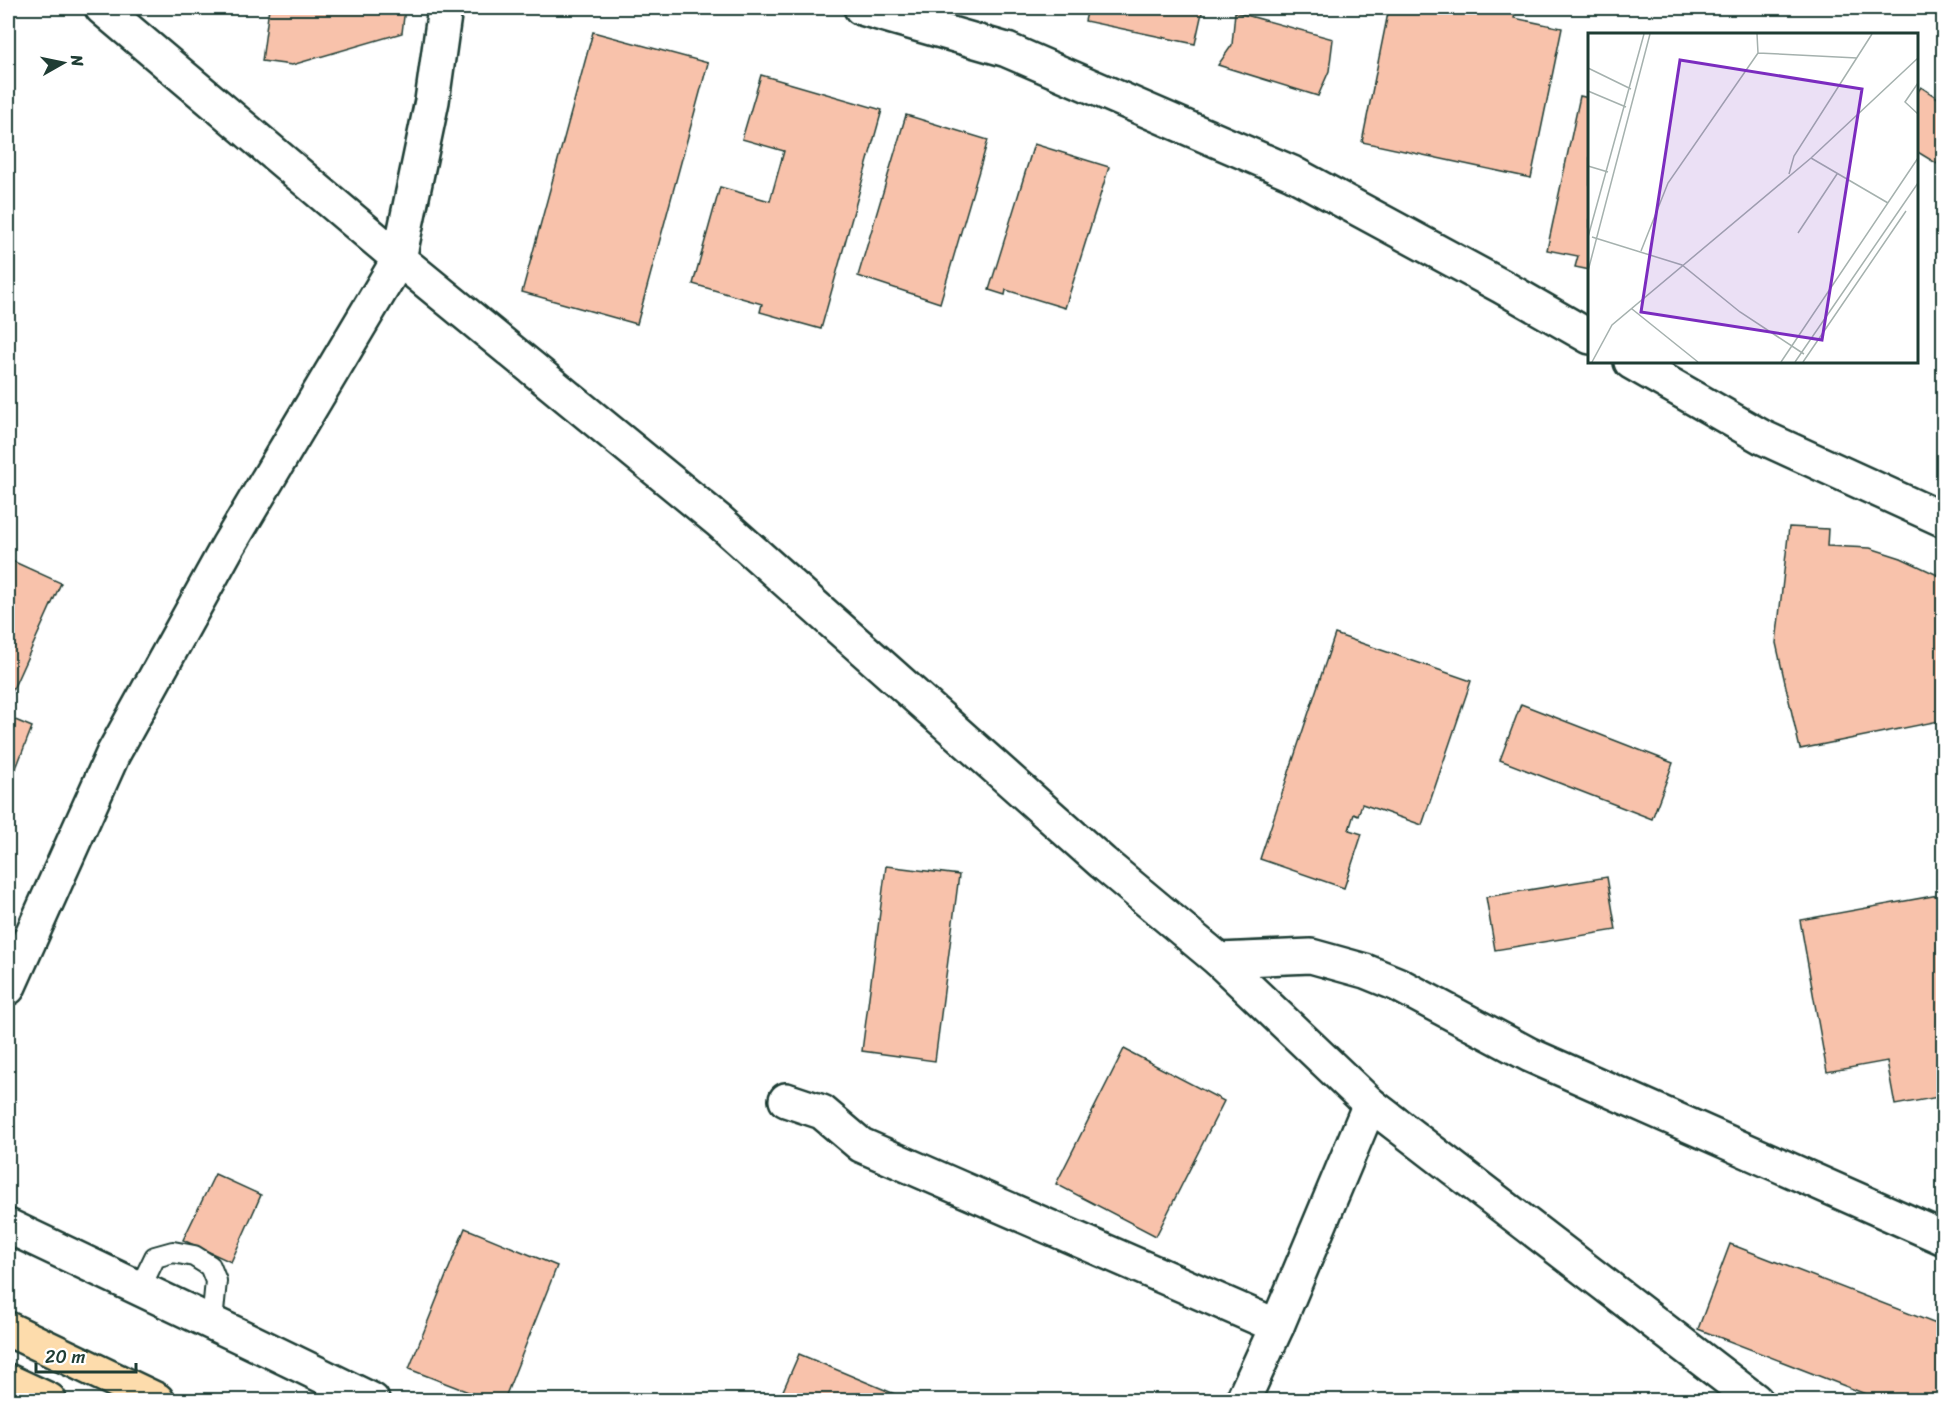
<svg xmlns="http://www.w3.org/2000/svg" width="1951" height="1408" font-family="Sriracha,sans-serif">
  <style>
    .building { fill: #f8c2ab; stroke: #1f3d34; stroke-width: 1.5 }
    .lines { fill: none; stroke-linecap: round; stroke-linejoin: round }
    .service-casing { stroke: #1f3d34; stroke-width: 24 }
    .minor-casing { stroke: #1f3d34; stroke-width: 38 }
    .primary-casing { stroke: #1f3d34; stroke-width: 38 }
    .service { stroke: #fff; stroke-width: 20 }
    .minor { stroke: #fff; stroke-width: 33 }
    .primary { stroke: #fddcac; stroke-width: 33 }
    .inset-road { fill: none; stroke: #a5b1ae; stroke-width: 1.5 }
    .view { fill: #7b2cbf; fill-opacity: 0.15; stroke: #7b2cbf; stroke-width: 3 }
    .inset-edge { fill: none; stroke: #1f3d34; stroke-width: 3 }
  </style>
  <rect width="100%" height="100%" fill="#fff"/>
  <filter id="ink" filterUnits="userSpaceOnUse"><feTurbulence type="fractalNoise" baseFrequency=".0167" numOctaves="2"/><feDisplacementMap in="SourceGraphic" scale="12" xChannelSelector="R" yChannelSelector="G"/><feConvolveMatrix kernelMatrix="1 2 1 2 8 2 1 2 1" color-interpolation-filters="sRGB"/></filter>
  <g filter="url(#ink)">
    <!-- building -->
    <g class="building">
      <polygon points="269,8 405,8 402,33 292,65 262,61"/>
      <polygon points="1088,8 1203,8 1195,44 1085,21"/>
      <polygon points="1389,8 1517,8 1514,18 1562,28 1531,178 1362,142"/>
      <polygon points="1235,12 1333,39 1329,71 1318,96 1218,65 1232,45"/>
      <polygon points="593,32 708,63 637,324 522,292"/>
      <polygon points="761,75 882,110 821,329 760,312 762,304 693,284 720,187 770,201 784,151 742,139"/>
      <polygon points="1921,87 1944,102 1944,168 1916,151 1916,94"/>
      <polygon points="1590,95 1590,270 1575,267 1578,256 1547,250 1580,96 1589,98"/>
      <polygon points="906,115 988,140 940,303 858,276"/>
      <polygon points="1034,144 1109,167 1065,308 1006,290 1005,295 989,290"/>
      <polygon points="1789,527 1828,529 1827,546 1870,548 1901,558 1944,578 1944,720 1800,749 1776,643"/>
      <polygon points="8,559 61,583 9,698 8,698"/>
      <polygon points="1335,634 1471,681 1422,825 1362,804 1358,816 1354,814 1349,830 1362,834 1344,888 1260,859"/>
      <polygon points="1521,704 1673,763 1652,819 1500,760"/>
      <polygon points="8,717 32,727 8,789"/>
      <polygon points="886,866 959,875 935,1061 862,1051"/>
      <polygon points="1607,877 1616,930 1495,950 1486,897"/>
      <polygon points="1944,894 1944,1096 1895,1105 1887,1061 1827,1072 1800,920"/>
      <polygon points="1124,1049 1224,1101 1156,1236 1056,1184"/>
      <polygon points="215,1174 261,1195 231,1262 183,1240"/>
      <polygon points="465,1228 557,1266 504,1400 489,1400 409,1369"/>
      <polygon points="1730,1244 1944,1327 1944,1400 1881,1400 1698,1329"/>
      <polygon points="799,1354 909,1400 779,1400"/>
    </g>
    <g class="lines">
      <!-- service casing -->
      <g class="service-casing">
        <polyline id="service" points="140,1288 155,1257 173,1252 194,1256 210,1266 216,1281 212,1322"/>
      </g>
      <!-- minor casing -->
      <g class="minor-casing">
        <g id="minor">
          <polyline points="102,8 399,259 719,521 1103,863 1219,960 1370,1104 1755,1400"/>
          <polyline points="861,8 1007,50 1292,173 1501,286 1590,337"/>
          <polyline points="1631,362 1762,437 1944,520"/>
          <polyline points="1219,960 1311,956 1365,971 1397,984 1530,1055 1944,1238"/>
          <polyline points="8,988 113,754 228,546 399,259 432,101 445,8"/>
          <polyline points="786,1100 822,1112 861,1145 1277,1326"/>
          <polyline points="8,1226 244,1338 372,1400"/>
          <polyline points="1243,1400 1277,1326 1370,1104"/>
        </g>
      </g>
      <!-- primary casing -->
      <g class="primary-casing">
        <g id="primary">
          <polyline points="8,1329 157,1400"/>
          <polyline points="8,1381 49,1400"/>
        </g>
      </g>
      <!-- service -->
      <use href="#service" class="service"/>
      <!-- minor -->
      <use href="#minor" class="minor"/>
      <!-- primary -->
      <use href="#primary" class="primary"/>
    </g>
  </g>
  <!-- overview -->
  <g transform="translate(1588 33)">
    <rect width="330" height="330" fill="#fff"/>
    <path class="inset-road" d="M169,1l1,19 99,5M0,35l43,21M330,50l-13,19 13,12M0,58l38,16M223,125l77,45M0,133l20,6M201,141l5,-18 78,-122M210,200l39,-59M0,204l56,-203M4,204l90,28 58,47 64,42M53,218l27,-68 90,-130M0,238l62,-237M44,276l66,53M4,329l20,-37 199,-167 107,-100M193,329l137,-204M207,329l123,-179M215,329l103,-151"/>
    <path class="view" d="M92,27l182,29 -40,251 -181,-28z"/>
    <rect width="330" height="330" class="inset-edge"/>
  </g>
  <!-- margin -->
  <rect width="1951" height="1408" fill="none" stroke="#fff" stroke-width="30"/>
  <rect x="15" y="15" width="1921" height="1378" fill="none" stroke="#1f3d34" stroke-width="2" filter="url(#ink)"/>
  <!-- north arrow -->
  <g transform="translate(63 63) rotate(81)" stroke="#ffffff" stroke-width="4.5" paint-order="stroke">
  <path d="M0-4.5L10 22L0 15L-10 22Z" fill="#1f3d34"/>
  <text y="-9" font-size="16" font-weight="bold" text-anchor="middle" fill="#1f3d34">N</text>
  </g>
  <!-- scale -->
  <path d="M36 1363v9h100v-9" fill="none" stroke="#1f3d34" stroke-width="3"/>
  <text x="45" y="1363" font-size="18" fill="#1f3d34" stroke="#ffffff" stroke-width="4.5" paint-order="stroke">20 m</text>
</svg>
